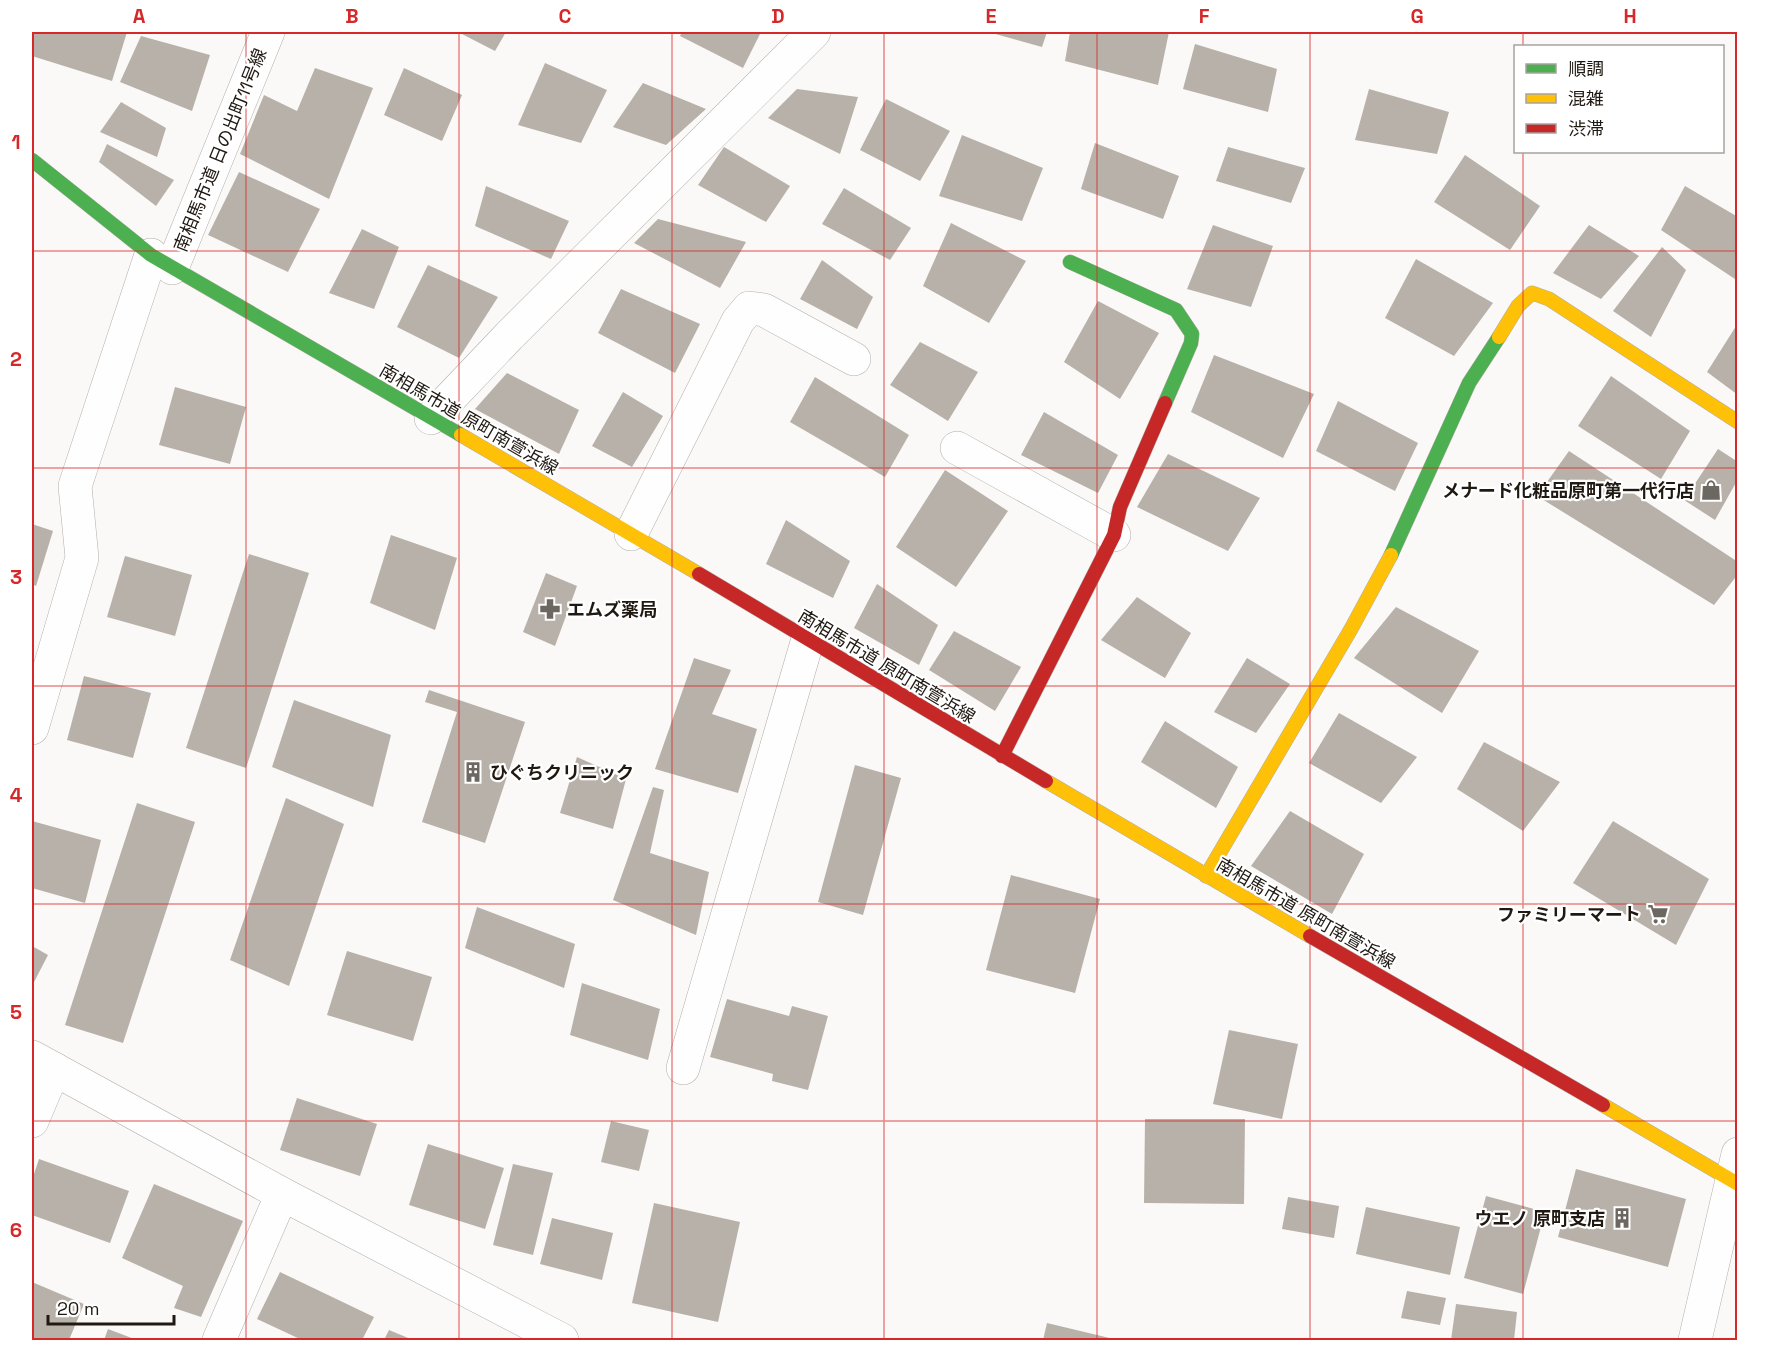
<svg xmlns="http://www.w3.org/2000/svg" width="1769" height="1372" font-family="'Space Grotesk','Noto Sans JP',sans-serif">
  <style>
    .building { fill: #b8b1aa }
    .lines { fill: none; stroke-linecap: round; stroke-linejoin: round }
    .street-casing { stroke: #b2aeaa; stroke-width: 34 }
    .fast-casing { stroke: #b2aeaa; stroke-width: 15 }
    .slow-casing { stroke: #b2aeaa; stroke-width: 15 }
    .jam-casing { stroke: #b2aeaa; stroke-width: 15 }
    .street { stroke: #fefefe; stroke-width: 33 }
    .fast { stroke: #4caf50; stroke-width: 14 }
    .slow { stroke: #ffc107; stroke-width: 14 }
    .jam { stroke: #c62828; stroke-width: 14 }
    .grid { fill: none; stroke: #d62828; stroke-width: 1.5; stroke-opacity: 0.55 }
    .labels { text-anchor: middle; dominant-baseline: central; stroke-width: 4.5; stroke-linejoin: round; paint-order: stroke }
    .street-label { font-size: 18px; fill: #201912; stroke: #fff }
    .poi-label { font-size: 18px; font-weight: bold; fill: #201912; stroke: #fff; text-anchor: end }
    .neatline { fill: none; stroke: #d62828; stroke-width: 2 }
    .grid-label { font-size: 20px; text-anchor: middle; font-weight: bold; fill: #d62828 }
  </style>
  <rect width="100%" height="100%" fill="#fbf9f7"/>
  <!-- building -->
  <g class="building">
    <polygon points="32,32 127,32 112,81 32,56"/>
    <polygon points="458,32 506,32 495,51"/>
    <polygon points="682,32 761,32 743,68 680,36"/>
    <polygon points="988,32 1047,32 1042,47"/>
    <polygon points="1070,32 1169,32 1158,85 1065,61"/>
    <polygon points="141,36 210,55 192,111 120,82"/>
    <polygon points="1195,44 1277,69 1268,112 1183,89"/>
    <polygon points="545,63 607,90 581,143 518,125"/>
    <polygon points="315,68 373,88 329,199 240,154 264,95 297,111"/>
    <polygon points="404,68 462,95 442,141 384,115"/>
    <polygon points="643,83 706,109 666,145 613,127"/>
    <polygon points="797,89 858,97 840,154 768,118"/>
    <polygon points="1369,89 1449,112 1437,154 1355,140"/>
    <polygon points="886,99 950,131 920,181 860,150"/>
    <polygon points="121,102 166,128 157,157 100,132"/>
    <polygon points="962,135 1043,168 1022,221 939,196"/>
    <polygon points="1095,143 1179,176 1163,219 1081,189"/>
    <polygon points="107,144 174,180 156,206 99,162"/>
    <polygon points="724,147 790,186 766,222 698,185"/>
    <polygon points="1228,147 1305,168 1291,203 1216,181"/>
    <polygon points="1465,155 1540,206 1510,250 1434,202"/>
    <polygon points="239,172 320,209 288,272 208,235"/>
    <polygon points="486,186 569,221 551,259 475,226"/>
    <polygon points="1685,186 1738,217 1738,281 1661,230"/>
    <polygon points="844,188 911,228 890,260 822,224"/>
    <polygon points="658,219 746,242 720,288 634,243"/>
    <polygon points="951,223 1026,261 989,323 923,286"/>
    <polygon points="1213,225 1273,246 1251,307 1187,289"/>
    <polygon points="1589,225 1639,256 1601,299 1553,273"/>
    <polygon points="362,229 399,247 374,309 329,293"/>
    <polygon points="1662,247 1686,270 1651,337 1613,311"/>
    <polygon points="1416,259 1493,303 1454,356 1385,318"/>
    <polygon points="822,260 873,297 857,329 800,299"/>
    <polygon points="428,265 498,297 459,358 397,327"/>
    <polygon points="621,289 700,324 675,373 598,333"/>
    <polygon points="1098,301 1159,333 1120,399 1064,362"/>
    <polygon points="1738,323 1738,395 1707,372"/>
    <polygon points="920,342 978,372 948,421 890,385"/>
    <polygon points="1214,355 1314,394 1283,458 1191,412"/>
    <polygon points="507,373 579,410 559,454 475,409"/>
    <polygon points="1611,376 1690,431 1661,479 1578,426"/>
    <polygon points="815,377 909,435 885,477 790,422"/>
    <polygon points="175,387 246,407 230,464 159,445"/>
    <polygon points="623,392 663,416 632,467 592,446"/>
    <polygon points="1338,401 1418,443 1395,491 1316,451"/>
    <polygon points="1044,412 1118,455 1098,493 1021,455"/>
    <polygon points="1718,449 1738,462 1738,479 1715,520 1684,500"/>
    <polygon points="1569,451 1738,562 1738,574 1714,605 1537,496"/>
    <polygon points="1168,454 1260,498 1228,551 1137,507"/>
    <polygon points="945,470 1008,511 956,587 896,547"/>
    <polygon points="786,520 850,561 833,598 766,564"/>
    <polygon points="32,524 53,531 36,586 32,584"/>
    <polygon points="391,535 457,558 435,630 370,603"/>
    <polygon points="249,554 309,573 246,768 186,748"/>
    <polygon points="125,556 192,575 175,636 107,617"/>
    <polygon points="546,573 577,586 555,646 523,632"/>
    <polygon points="877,584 938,625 919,665 854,628"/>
    <polygon points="1137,597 1191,633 1165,678 1101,640"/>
    <polygon points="1396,607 1479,651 1442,713 1354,658"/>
    <polygon points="954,631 1021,667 995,711 929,670"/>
    <polygon points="694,658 731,670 712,714 757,729 738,793 655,769"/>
    <polygon points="1247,658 1290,684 1256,733 1214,712"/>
    <polygon points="84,676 151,693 133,758 67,740"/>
    <polygon points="429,690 525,722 485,843 422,822 457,712 425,702"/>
    <polygon points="294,700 391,735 373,807 272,767"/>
    <polygon points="1339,713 1417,757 1381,803 1309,763"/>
    <polygon points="1165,721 1238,767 1216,808 1141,762"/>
    <polygon points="1484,742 1560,782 1523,831 1457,789"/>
    <polygon points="577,757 626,779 613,829 560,813"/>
    <polygon points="855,765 901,778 863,915 818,902"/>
    <polygon points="653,787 664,790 650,853 709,872 696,935 613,900"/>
    <polygon points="286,798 344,824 289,986 230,960"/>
    <polygon points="137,803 195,822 123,1043 65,1025"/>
    <polygon points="1290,811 1364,854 1332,914 1251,866"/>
    <polygon points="32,821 101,840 85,903 32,888"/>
    <polygon points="1613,821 1709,879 1676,945 1573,883"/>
    <polygon points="1011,875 1100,899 1075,993 986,970"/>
    <polygon points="477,907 575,944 564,988 465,948"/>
    <polygon points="32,946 48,955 32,986"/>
    <polygon points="347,951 432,977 413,1041 327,1015"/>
    <polygon points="582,983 660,1009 648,1060 570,1035"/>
    <polygon points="727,999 789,1016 792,1006 828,1016 808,1090 772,1081 773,1074 710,1057"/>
    <polygon points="1229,1030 1298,1044 1282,1119 1213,1104"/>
    <polygon points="297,1098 377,1124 360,1176 280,1150"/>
    <polygon points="1145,1119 1245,1119 1244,1204 1144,1203"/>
    <polygon points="611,1121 649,1130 639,1171 601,1162"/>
    <polygon points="428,1144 504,1168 485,1229 409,1205"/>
    <polygon points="39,1159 129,1191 110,1243 32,1215 32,1180"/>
    <polygon points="513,1164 553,1173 533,1255 493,1245"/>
    <polygon points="1576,1169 1686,1199 1668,1267 1558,1237"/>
    <polygon points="154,1184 243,1221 201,1317 174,1308 183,1286 122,1258"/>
    <polygon points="1486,1196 1545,1212 1523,1294 1464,1278"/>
    <polygon points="1288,1197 1339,1206 1334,1238 1282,1229"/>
    <polygon points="654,1203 740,1222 718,1322 632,1303"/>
    <polygon points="1366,1207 1460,1227 1450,1275 1356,1254"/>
    <polygon points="552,1218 613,1233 602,1280 540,1264"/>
    <polygon points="280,1272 374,1317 362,1340 302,1340 257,1319"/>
    <polygon points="32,1282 84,1304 69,1340 32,1340"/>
    <polygon points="1407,1291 1446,1298 1440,1325 1401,1318"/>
    <polygon points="1456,1304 1517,1312 1514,1340 1451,1340"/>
    <polygon points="1047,1323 1118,1340 1043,1340"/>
    <polygon points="108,1329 137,1340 104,1340"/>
    <polygon points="389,1330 413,1340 384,1340"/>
  </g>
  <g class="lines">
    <!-- street casing -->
    <g class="street-casing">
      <g id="street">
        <polyline points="172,268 268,32"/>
        <polyline points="431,418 509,336 814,32"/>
        <polyline points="957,448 1114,535"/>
        <polyline points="631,534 738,321 749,308 764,310 854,359"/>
        <polyline points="32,728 82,558 75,486 151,255"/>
        <polyline points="32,1057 282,1194 562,1340"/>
        <polyline points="683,1068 808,639"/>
        <polyline points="32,1121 54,1069"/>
        <polyline points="219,1340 282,1194"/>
        <polyline points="1695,1340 1738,1154"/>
      </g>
    </g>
    <!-- fast casing -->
    <g class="fast-casing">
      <g id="fast">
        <polyline points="32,160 151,255 461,435"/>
        <polyline points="1070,262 1176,310 1192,334 1191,343 1165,403"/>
        <polyline points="1391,555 1469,383 1499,337"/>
      </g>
    </g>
    <!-- slow casing -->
    <g class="slow-casing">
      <g id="slow">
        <polyline points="1499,337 1518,306 1532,293 1549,299 1738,422"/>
        <polyline points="461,435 699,574"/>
        <polyline points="1046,781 1310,936"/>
        <polyline points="1206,876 1351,629 1391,555"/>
        <polyline points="1603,1105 1738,1184"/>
      </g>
    </g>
    <!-- jam casing -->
    <g class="jam-casing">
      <g id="jam">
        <polyline points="699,574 1046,781"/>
        <polyline points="1002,756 1114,535 1120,507 1165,403"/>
        <polyline points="1310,936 1603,1105"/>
      </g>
    </g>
    <!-- street -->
    <use href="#street" class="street"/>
    <!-- fast -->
    <use href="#fast" class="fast"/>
    <!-- slow -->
    <use href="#slow" class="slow"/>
    <!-- jam -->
    <use href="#jam" class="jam"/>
  </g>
  <!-- grid -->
  <path class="grid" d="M246,32v1308M459,32v1308M672,32v1308M884,32v1308M1097,32v1308M1310,32v1308M1523,32v14M1523,152v1188M32,251h1706M32,468h1706M32,686h1706M32,904h1706M32,1121h1706"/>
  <!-- icons -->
  <defs>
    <g id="shop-bare" transform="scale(1.62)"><path d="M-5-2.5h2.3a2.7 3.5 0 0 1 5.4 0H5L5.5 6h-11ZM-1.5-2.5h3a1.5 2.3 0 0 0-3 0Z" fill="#6d6762" stroke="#fff" stroke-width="2.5" paint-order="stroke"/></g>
    <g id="pharmacy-bare" transform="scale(1.62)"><path d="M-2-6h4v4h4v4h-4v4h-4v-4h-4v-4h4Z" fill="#6d6762" stroke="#fff" stroke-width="2.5" paint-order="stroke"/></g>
    <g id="building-bare" transform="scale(1.62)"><path d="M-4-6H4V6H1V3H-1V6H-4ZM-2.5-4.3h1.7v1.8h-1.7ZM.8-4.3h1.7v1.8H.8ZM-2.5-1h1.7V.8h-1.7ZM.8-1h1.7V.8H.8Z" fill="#6d6762" stroke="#fff" stroke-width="2.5" paint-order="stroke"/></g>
    <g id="supermarket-bare" transform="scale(1.62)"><path d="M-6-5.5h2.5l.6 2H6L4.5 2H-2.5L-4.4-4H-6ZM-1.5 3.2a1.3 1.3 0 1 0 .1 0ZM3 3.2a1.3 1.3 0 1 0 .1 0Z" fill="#6d6762" stroke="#fff" stroke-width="2.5" paint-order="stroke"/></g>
  </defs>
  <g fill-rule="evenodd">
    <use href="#shop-bare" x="1711" y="490"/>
    <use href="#pharmacy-bare" x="550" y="609"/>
    <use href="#building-bare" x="473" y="772"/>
    <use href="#supermarket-bare" x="1658" y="914"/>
    <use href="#building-bare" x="1622" y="1218"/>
  </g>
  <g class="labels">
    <!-- street labels -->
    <g class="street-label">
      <text transform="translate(220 150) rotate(-68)">南相馬市道 日の出町11号線</text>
      <text transform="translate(469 419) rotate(30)">南相馬市道 原町南萱浜線</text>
      <text transform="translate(887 666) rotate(31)">南相馬市道 原町南萱浜線</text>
      <text transform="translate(1306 913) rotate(30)">南相馬市道 原町南萱浜線</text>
    </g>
    <!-- poi labels -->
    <g class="poi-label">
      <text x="1694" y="490">メナード化粧品原町第一代行店</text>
      <text x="567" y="609" text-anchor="start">エムズ薬局</text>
      <text x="490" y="772" text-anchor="start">ひぐちクリニック</text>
      <text x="1641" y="914">ファミリーマート</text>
      <text x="1605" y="1218">ウエノ 原町支店</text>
    </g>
  </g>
  <!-- border -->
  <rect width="1769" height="1372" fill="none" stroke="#ffffff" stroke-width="66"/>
  <!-- legend -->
  <rect x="1514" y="45" width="210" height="108" fill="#ffffff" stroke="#a6a3a0" stroke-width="1.5"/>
  <rect x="1526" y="64" width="30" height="9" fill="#4caf50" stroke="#a6a3a0" stroke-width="1.5"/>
  <text x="1568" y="75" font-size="18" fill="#201912">順調</text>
  <rect x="1526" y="94" width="30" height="9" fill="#ffc107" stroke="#a6a3a0" stroke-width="1.5"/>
  <text x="1568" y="105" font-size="18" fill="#201912">混雑</text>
  <rect x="1526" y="124" width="30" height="9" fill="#c62828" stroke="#a6a3a0" stroke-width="1.5"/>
  <text x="1568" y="135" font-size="18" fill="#201912">渋滞</text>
  <!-- scale -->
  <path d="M48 1315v9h126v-9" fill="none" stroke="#201912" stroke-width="3"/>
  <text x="57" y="1315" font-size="18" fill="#201912" stroke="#ffffff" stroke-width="4.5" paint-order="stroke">20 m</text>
  <rect x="33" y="33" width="1703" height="1306" class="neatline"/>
  <g class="grid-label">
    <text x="139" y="23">A</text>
    <text x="352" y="23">B</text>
    <text x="565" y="23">C</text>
    <text x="778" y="23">D</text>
    <text x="991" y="23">E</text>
    <text x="1204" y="23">F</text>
    <text x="1417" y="23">G</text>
    <text x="1630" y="23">H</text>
    <text x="16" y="149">1</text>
    <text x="16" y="366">2</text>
    <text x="16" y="584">3</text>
    <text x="16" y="802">4</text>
    <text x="16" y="1019">5</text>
    <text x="16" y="1237">6</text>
  </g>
</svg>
